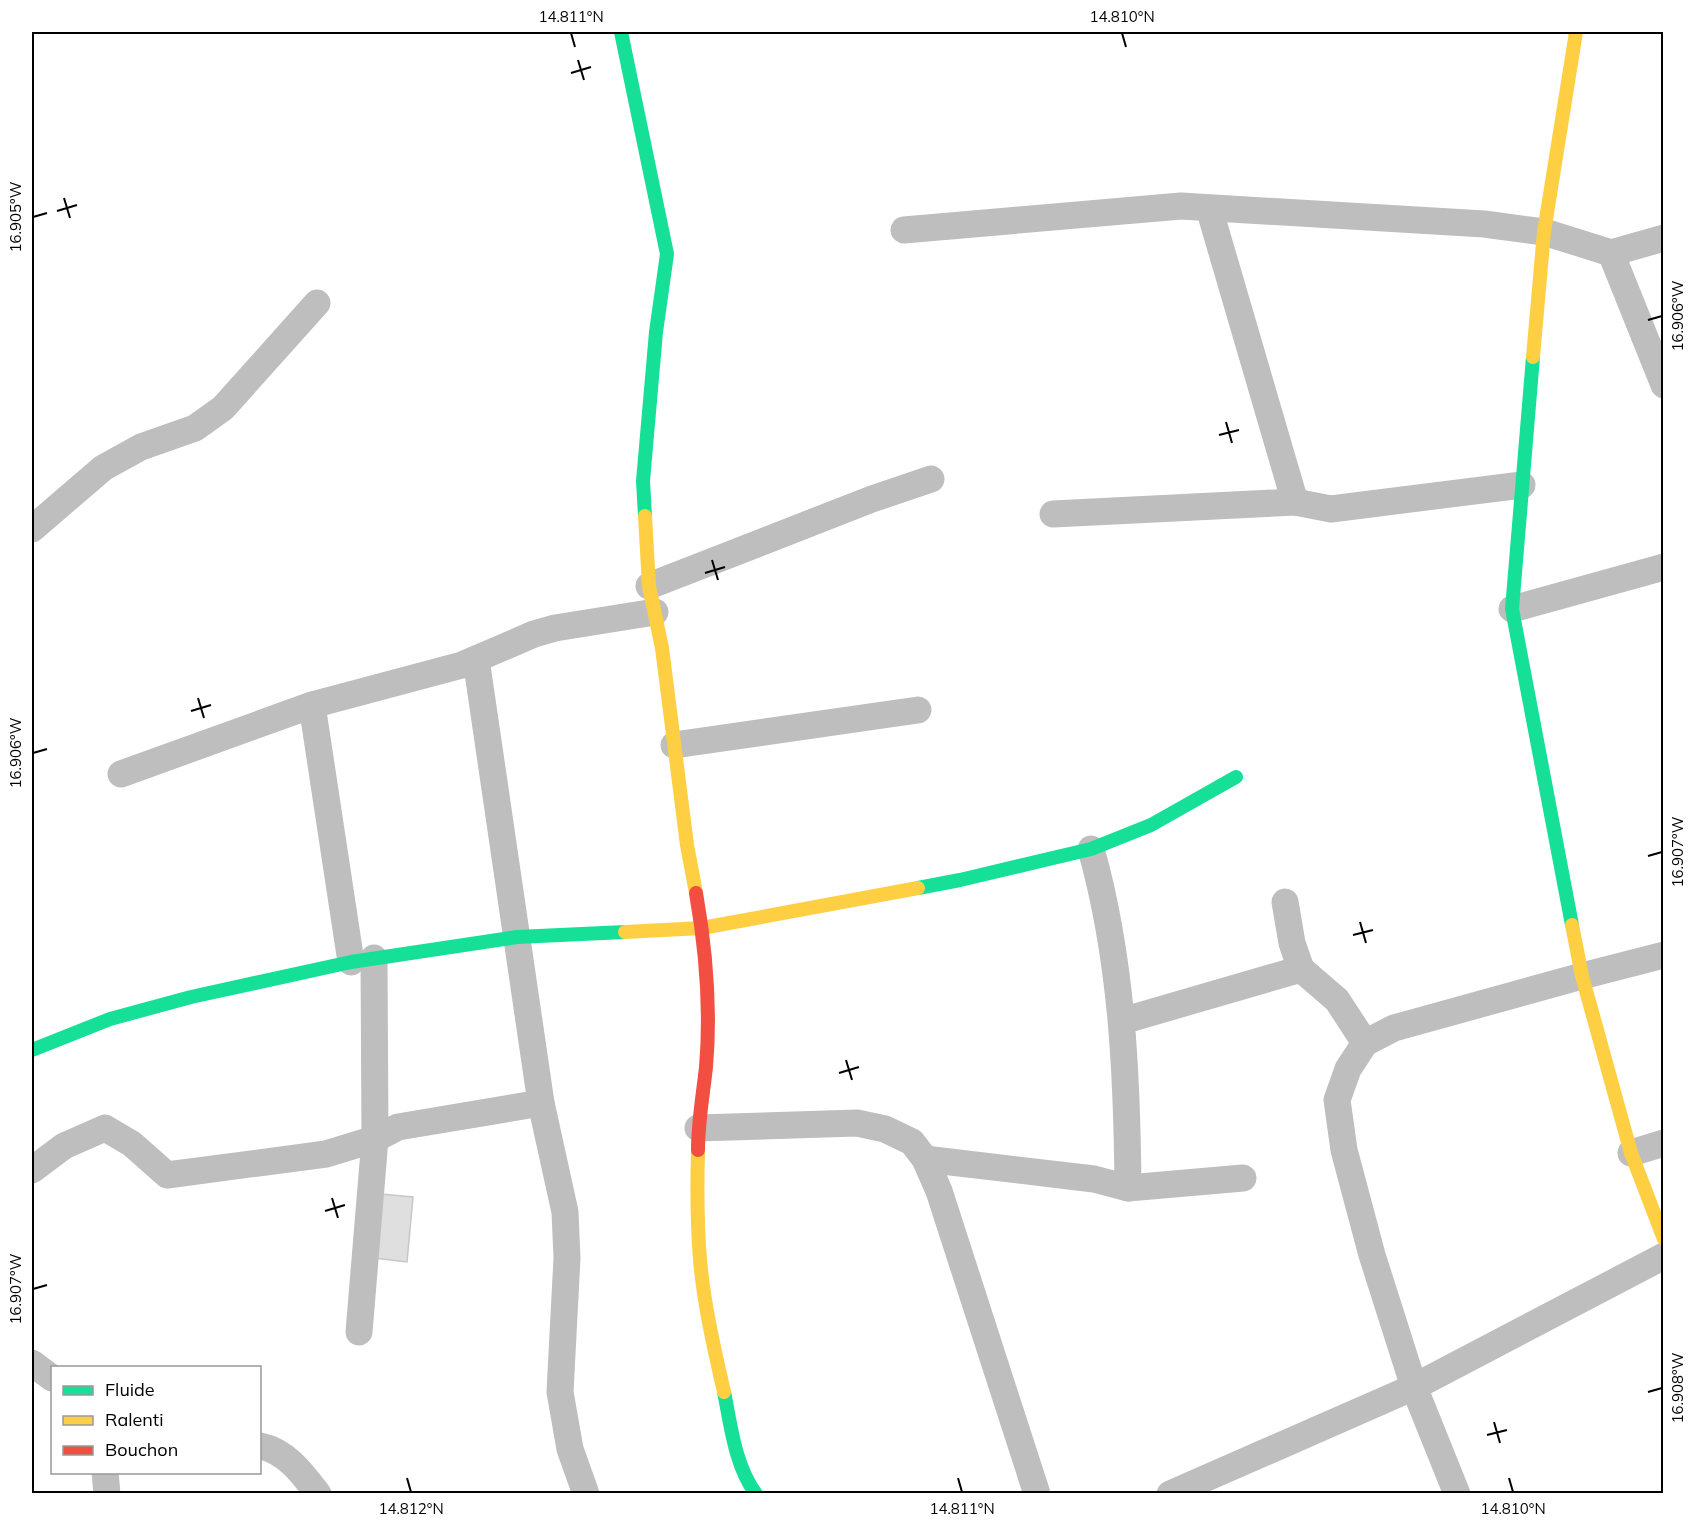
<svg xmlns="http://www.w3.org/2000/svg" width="1695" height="1525" font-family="Mulish,sans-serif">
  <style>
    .building { fill: #dfdfdf; stroke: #c7c7c7; stroke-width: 1.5 }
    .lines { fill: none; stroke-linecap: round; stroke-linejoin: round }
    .street { stroke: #bebebe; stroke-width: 27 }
    .fast { stroke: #16e098; stroke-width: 14 }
    .slow { stroke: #ffcf43; stroke-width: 14 }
    .jam { stroke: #f24e42; stroke-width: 14 }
    .ticks { fill: none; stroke: #000; stroke-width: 2 }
    .neatline { fill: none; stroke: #000; stroke-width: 2 }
    .ticks-label { font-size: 15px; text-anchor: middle; fill: #000 }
  </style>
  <rect width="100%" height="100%" fill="#fff"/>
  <!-- building -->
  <polygon class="building" points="381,1194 413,1197 407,1262 374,1258"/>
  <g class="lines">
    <!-- street -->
    <g class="street">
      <polyline points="1209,208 1295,502"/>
      <polyline points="904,230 1181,206 1484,224 1544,232 1611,253 1664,238"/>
      <polyline points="1611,253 1664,385"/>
      <polyline points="1053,514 1295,502 1331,509 1522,485"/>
      <polyline points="32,529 103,468 141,447 195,428 223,408 317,303"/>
      <polyline points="649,586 872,499 931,479"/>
      <polyline points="1512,609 1664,567"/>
      <polyline points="476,659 541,1103 565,1212 567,1258 560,1392 570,1449 586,1494"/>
      <polyline points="312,705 462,665 534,634 555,628 655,612"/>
      <polyline points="674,745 918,710"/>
      <polyline points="121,774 312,705 351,962"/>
      <polyline points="1285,902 1292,943 1301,969"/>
      <polyline points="1122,1021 1301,969 1337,1000 1365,1043"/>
      <polyline points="698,1128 857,1123 885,1129 912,1142 925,1159 939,1191 1037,1494"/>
      <polyline points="1631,1153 1664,1143"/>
      <path d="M925,1159l169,20 34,9c-1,-114 -6,-229 -37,-339"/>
      <polyline points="32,1170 64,1146 105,1128 132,1144 167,1175 326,1154 375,1139 398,1127 541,1103"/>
      <polyline points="1128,1188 1243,1178"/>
      <polyline points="359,1332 375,1139 374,958"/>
      <polyline points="32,1363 52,1378"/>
      <path d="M260,1446c26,5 42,27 58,48"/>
      <polyline points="105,1472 107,1494"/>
      <polyline points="1170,1494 1414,1387 1664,1256"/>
      <polyline points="1457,1494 1414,1387 1372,1255 1344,1150 1337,1100 1348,1069 1365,1043 1394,1028 1582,976 1664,955"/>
    </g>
    <!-- fast -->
    <g class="fast">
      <polyline points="621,32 667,254 656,332 643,481 645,516"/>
      <polyline points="1533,357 1512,609 1572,925"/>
      <polyline points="918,888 960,880 1091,849 1151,825 1236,777"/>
      <polyline points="32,1050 110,1019 191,997 351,962 517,937 625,932"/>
      <path d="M724,1392c7,34 11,74 32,102"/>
    </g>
    <!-- slow -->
    <g class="slow">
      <polyline points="1533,357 1544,232 1576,32"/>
      <polyline points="645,516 649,586 662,648 687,845 696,893"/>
      <polyline points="1572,925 1582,976 1631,1153 1664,1239"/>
      <polyline points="625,932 702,928 918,888"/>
      <path d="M698,1150c-1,37 -1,73 2,110 4,45 14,88 24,132"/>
    </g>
    <!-- jam -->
    <path class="jam" d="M696,893c10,57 15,116 10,174 -3,28 -8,55 -8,83"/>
  </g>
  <!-- ticks -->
  <path class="ticks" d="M571,33l4,14M1122,33l4,14M578,60l6,20M571,73l20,-6M64,198l6,20M57,211l20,-6M33,217l14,-4M1648,320l14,-4M1226,422l6,21M1219,435l20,-5M712,560l6,20M705,573l20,-6M198,698l6,20M191,711l20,-6M33,753l14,-4M1648,856l14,-4M1360,922l6,21M1353,935l20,-5M846,1060l6,20M839,1073l20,-6M332,1198l6,20M325,1211l20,-6M33,1289l14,-4M1648,1392l14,-4M1494,1422l6,21M1487,1435l20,-5M407,1478l4,14M958,1478l4,14M1509,1478l4,14"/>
  <!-- border -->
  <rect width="1695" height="1525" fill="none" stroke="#ffffff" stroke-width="66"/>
  <!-- legend -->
  <rect x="51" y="1366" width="210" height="108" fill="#ffffff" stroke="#999999" stroke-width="1.5"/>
  <rect x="63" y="1386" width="30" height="9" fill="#16e098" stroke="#999999" stroke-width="1.5"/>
  <text x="105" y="1396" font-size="18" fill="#000000">Fluide</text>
  <rect x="63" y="1416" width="30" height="9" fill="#ffcf43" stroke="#999999" stroke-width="1.5"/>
  <text x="105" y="1426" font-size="18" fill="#000000">Ralenti</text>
  <rect x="63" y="1446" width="30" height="9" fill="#f24e42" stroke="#999999" stroke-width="1.5"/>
  <text x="105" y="1456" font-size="18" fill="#000000">Bouchon</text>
  <rect x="33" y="33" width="1629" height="1459" class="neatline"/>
  <g class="ticks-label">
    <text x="571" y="22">14.811°N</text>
    <text x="1122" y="22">14.810°N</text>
    <text transform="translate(16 217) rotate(-90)" y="5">16.905°W</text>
    <text transform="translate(1678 316) rotate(-90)" y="5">16.906°W</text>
    <text transform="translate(16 753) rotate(-90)" y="5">16.906°W</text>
    <text transform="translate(1678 852) rotate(-90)" y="5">16.907°W</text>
    <text transform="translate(16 1289) rotate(-90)" y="5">16.907°W</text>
    <text transform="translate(1678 1388) rotate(-90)" y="5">16.908°W</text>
    <text x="411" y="1514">14.812°N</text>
    <text x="962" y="1514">14.811°N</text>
    <text x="1513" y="1514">14.810°N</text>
  </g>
</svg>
